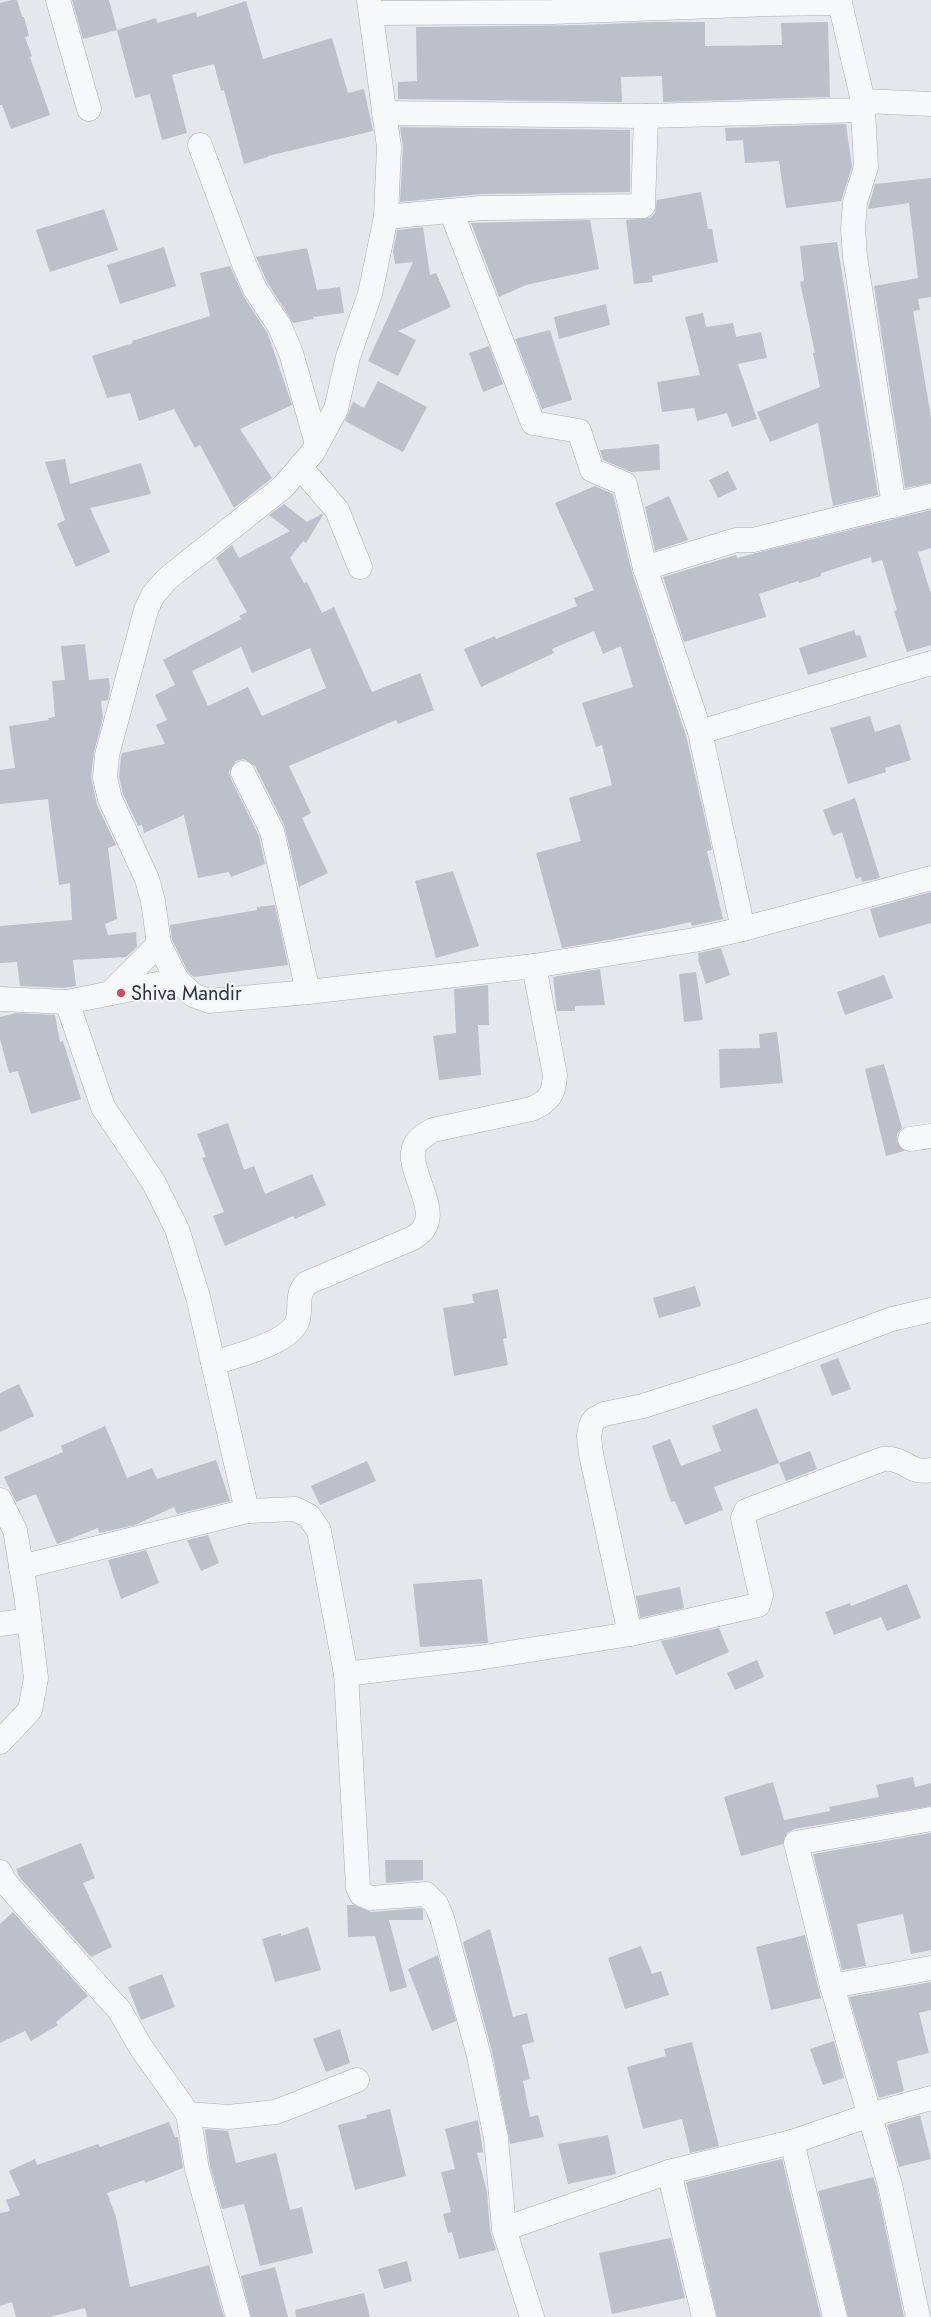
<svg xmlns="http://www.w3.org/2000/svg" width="931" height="2317" font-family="Jost,sans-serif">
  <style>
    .building { fill: #bbc0ca; fill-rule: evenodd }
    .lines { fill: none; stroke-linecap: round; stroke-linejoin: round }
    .street-casing { stroke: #a9aeb7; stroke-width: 25 }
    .street { stroke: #f7f8fa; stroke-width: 24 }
    .poi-dot { fill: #d1495b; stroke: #f4f6f9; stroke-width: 2 }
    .labels { text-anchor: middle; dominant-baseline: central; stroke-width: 4; stroke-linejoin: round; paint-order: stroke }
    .poi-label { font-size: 20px; fill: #2b3445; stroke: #f4f6f9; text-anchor: start }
  </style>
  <rect width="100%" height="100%" fill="#e4e7ec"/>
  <!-- building -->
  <g class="building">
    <polygon points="12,0 17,0 22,17 24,17 29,36 25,37 32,56 30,57 50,115 11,129 2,105 0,105 0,3"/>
    <polygon points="72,0 109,0 117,30 156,18 157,23 196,12 197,17 246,1 263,59 332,38 348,93 364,89 373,131 268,156 268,157 244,164 224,90 221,91 214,64 172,75 187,133 162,140 150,94 135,98 117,30 83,39"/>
    <polygon points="652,22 705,22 705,46 782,45 781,23 828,22 830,97 663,102 662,76 621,77 622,102 398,99 398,82 417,81 416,27 584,25"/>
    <polygon points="846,124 852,167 841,201 786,208 779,161 745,163 743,140 726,141 725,128"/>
    <polygon points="400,127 630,130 630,192 481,194 400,202 403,147"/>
    <polygon points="931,178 931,297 918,299 920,310 913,311 931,417 931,483 905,488 874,286 918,278 909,203 868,209 869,205 875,184"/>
    <polygon points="701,192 708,229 712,229 718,262 652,276 653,282 634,284 626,220 650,218 655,213 657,200"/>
    <polygon points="104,209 118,250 50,272 36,230"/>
    <polygon points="590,220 599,269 526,285 499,297 471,223"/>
    <polygon points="423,227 430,275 436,273 451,307 398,331 416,340 398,376 368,361 413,262 395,264 393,252 397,230"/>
    <polygon points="837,242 878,495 833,506 818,423 770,442 757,412 820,387 813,353 815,353 800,282 804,281 800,246"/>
    <polygon points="164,247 176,286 120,304 107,265"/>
    <polygon points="307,248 317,290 340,287 344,313 313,317 314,319 293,323 267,282 256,257"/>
    <polygon points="230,266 244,297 268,334 292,405 240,429 272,478 234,508 200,445 195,448 174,409 139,421 130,393 107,398 92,356 133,343 132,341 210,316 200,273"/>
    <polygon points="606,304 610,325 559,339 554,317"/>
    <polygon points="703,313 706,327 733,323 736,337 761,332 767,358 738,364 757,419 732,427 727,413 697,421 694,408 662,412 657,382 700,375 685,317"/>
    <polygon points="550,330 572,400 542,409 515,339"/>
    <polygon points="489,346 503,384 483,392 469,353"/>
    <polygon points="378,381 427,407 403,452 345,421 353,402 364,408"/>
    <polygon points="659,444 660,470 631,472 603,460 600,450"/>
    <polygon points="65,459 70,484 141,463 151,494 90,508 110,552 76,567 57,524 65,520 45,462"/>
    <polygon points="728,471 737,489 718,498 709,480"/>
    <polygon points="595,486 613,494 632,572 687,739 712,850 707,851 723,919 692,926 691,922 613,939 562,948 536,853 581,841 569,798 612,785 602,745 596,747 582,703 633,687 621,646 603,654 594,631 552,649 554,653 481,687 464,649 495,636 496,639 577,606 574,598 594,590 555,503"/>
    <polygon points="669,496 688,540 655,551 645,507"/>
    <path d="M284,504l23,18 15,-8 1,1 -17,28 -3,-2 -13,17 14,25 3,-1 15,31 12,-6 38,85 48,-19 14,37 -36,14 -2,-4 -107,46 22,47 -9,5 26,55 -29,14 -15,-62 -29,-59 -11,-7 -8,2 -7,11 2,7 28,57 6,28 -34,13 -2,-5 -31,6 -14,-63 -40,18 -2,-8 -4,1 -15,-32 -4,-17 2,-20 1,-4 43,-9 -9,-19 11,-5 -12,-25 20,-10 -12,-25 78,-41 -2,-3 8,-4 -31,-54 16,-13 7,13 51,-27 -21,-16zM241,647l11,26 58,-25 16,40 -64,28 -14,-29 -40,19 -16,-35z"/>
    <polygon points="931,510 931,548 918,552 931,594 931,645 907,652 894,611 897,610 882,560 872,563 871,557 821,573 821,576 799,583 798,581 759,594 766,617 684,642 663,577 736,555 737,558 756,553"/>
    <polygon points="854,630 856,636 860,635 867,657 808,675 799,648"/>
    <polygon points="85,644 89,680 109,678 110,689 108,700 101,701 103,718 94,752 91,777 97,805 116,845 108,848 117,919 105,924 108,935 136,932 137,947 126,957 73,960 76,986 64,988 20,986 17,962 0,963 0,926 72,920 70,883 59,885 48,799 0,804 0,770 15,768 9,726 49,720 48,718 55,717 52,681 65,680 61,646"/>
    <polygon points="870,716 875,732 900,724 911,760 885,768 886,772 848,784 830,728"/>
    <polygon points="855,798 880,878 862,882 861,877 856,879 842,832 833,836 823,810"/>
    <polygon points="453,871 479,946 436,958 415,881"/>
    <polygon points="931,892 931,923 879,938 870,909"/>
    <polygon points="275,905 288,965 194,977 188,972 172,940 170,925 257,910 257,907"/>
    <polygon points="721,948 730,975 706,984 698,959 699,958 698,953"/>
    <polygon points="600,969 605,1005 575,1006 575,1011 557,1011 553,977"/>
    <polygon points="696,972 703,1020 684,1022 679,974"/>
    <polygon points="884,975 893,998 845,1015 837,992"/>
    <polygon points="488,985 489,1025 478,1025 481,1075 439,1080 433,1036 456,1033 454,989"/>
    <polygon points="16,1013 55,1015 60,1042 63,1041 81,1099 31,1114 18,1071 9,1073 0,1039 0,1017"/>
    <polygon points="777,1032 783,1083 720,1088 719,1049 760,1048 759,1034"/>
    <polygon points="884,1064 902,1128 897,1134 897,1141 904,1151 886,1156 865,1069"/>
    <polygon points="228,1123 244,1170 254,1166 265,1194 312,1174 326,1205 295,1219 293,1216 225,1246 213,1216 224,1212 202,1158 206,1157 197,1134"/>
    <polygon points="695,1286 701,1306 659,1318 653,1298"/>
    <polygon points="498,1289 507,1338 503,1339 508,1365 454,1376 443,1308 474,1303 472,1294"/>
    <polygon points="838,1358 851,1389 832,1396 820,1365"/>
    <polygon points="19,1384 34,1416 0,1432 0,1393"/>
    <polygon points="757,1408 779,1463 714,1487 723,1510 685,1525 675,1501 671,1502 652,1446 670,1439 681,1466 721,1451 712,1426"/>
    <polygon points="105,1426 127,1478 152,1468 157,1479 216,1460 230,1501 177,1514 174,1507 135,1525 99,1533 98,1528 57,1544 36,1494 16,1502 4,1477 63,1452 61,1446"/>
    <polygon points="810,1451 817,1469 786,1481 779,1463"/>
    <polygon points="367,1461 376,1481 320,1505 311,1486"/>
    <polygon points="208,1535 219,1563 201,1571 187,1540"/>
    <polygon points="146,1550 159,1583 121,1599 108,1560"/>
    <polygon points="482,1579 488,1643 420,1647 413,1584"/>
    <polygon points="907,1584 921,1618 887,1631 881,1617 834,1635 825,1612 850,1603 851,1606"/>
    <polygon points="680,1587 684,1608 640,1618 636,1596"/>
    <polygon points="719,1628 729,1652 676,1675 661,1641"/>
    <polygon points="757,1660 764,1677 735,1690 727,1673"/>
    <polygon points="913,1777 915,1787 931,1783 931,1806 794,1829 787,1833 783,1844 741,1856 724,1797 773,1782 784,1820 830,1811 829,1807 879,1797 876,1785"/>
    <polygon points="931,1833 931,1950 911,1954 903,1914 857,1924 866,1966 842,1970 813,1854"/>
    <polygon points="81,1843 95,1878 83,1883 112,1947 91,1957 20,1878 16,1869"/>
    <polygon points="385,1860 423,1860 423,1880 386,1883"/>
    <polygon points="347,1905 354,1905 371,1912 421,1908 423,1910 423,1920 389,1920 407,1987 390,1992 375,1936 348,1937"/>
    <polygon points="13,1912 88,1996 56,2022 58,2025 31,2041 25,2031 0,2043 0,1924"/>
    <polygon points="308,1927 321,1970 275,1982 262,1939 281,1933 281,1936"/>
    <polygon points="490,1929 513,2017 527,2013 534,2042 522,2045 530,2079 523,2081 530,2117 538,2115 544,2137 510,2144 492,2052 463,1942"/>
    <polygon points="805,1935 821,1998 771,2010 756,1947"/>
    <polygon points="641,1946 652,1974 661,1971 669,1995 625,2009 608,1958"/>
    <polygon points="438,1955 456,2021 432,2031 408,1969"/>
    <polygon points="162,1974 175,2007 141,2020 128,1987"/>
    <polygon points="931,1982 931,2010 919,2013 929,2053 897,2061 904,2091 879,2098 849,1997"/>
    <polygon points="340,2029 350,2063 326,2072 313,2039"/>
    <polygon points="834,2041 844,2078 823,2085 810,2049"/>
    <polygon points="692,2042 719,2146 690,2153 682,2119 643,2129 627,2067 666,2056 664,2049"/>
    <polygon points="390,2109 406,2176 355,2190 338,2125 367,2118 366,2115"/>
    <polygon points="920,2115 931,2159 899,2167 887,2125"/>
    <polygon points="478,2120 483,2152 477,2153 487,2192 490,2230 496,2250 459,2259 452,2232 448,2233 443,2214 451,2212 441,2172 455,2169 445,2129"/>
    <polygon points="169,2122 175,2137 178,2137 183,2168 145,2183 144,2180 107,2193 116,2217 130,2287 209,2265 224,2317 87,2317 85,2308 50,2317 16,2317 12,2302 0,2306 0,2213 10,2211 6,2200 20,2195 9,2171 35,2159 37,2165 98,2144 100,2147"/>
    <polygon points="207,2129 228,2131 236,2163 276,2153 290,2210 302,2207 313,2253 260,2266 244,2204 222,2209 210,2166 205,2130"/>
    <polygon points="608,2135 616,2174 568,2184 558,2144"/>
    <polygon points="782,2159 821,2317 717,2317 686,2182"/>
    <polygon points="873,2177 877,2188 904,2317 848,2317 818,2191"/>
    <polygon points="671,2238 685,2298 612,2314 599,2253"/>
    <polygon points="407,2261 412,2281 384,2289 378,2269"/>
    <polygon points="275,2267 288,2317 251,2317 241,2276"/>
    <polygon points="364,2293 370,2317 296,2317 295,2310"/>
  </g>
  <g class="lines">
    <!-- street casing -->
    <g class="street-casing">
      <g id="street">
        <polyline points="58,0 89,109"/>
        <polyline points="369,0 389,147 386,217 370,294 348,357 336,409 313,452 283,487 168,578 153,595 146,610 107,755 105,778 110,799 147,879 153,901 159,944 177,980 193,995 209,1001 308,992 534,966 694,940 743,929 700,732 931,663"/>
        <polyline points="840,3 863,101 931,104"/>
        <polyline points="372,13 552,12 768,4 840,3 839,0"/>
        <polyline points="863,110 866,167 855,202 853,229 855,257 894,506"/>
        <polyline points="384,113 646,116"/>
        <polyline points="200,145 244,264 255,289 280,327 291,353 317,444"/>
        <polyline points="451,211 533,423 579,431 592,470 625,484 645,568 700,732"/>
        <polyline points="386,217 481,208 643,206 646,116 863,110 863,101"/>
        <polyline points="300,467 337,510 360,567"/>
        <polyline points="645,568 736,540 753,540 931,496"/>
        <polyline points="243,773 272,831 308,992"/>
        <polyline points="743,929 931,878"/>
        <polyline points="110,993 159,944"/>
        <polyline points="0,999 67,1002 177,980"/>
        <polyline points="67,1002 103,1107 154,1183 177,1229 198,1297 247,1511"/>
        <polyline points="910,1139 931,1136"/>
        <path d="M213,1363c22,-7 79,-20 85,-44 3,-13 -2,-26 9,-36l106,-45c3,-2 9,-6 11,-10 15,-22 -20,-61 -9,-83 4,-7 11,-11 18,-15l98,-21c18,-7 23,-15 24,-34l-21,-109"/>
        <polyline points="0,1500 15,1530 26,1595 36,1678 30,1710 0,1742"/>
        <path d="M21,1567l226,-56 48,-2 14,7 10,15 27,143 132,-16 152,-24 128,-29 3,-10 -18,-77 3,-7 137,-52c22,-2 27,16 48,11"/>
        <polyline points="0,1624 29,1620"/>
        <polyline points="630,1634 591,1454 589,1436 591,1425 595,1419 604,1414 643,1406 752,1371 892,1319 931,1310"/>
        <polyline points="346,1674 358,1887 361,1894 370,1898 426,1894 436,1904 442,1918 479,2056 496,2138 504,2229 532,2317"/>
        <polyline points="0,1872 4,1881 120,2011 140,2046 188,2114 228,2117 276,2112 357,2080"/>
        <polyline points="832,1986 796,1843 931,1819"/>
        <polyline points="188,2114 197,2169 238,2317"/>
        <polyline points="792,2142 835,2317"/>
        <polyline points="504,2229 669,2172"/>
        <polyline points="704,2317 669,2172 792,2142 870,2115 931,2098"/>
        <polyline points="918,2317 890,2185 832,1986 931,1968"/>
      </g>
    </g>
    <!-- street -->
    <use href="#street" class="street"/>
  </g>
  <!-- markers -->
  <circle class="poi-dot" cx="121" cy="993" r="5"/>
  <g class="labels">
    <!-- poi labels -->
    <g class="poi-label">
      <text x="131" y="993">Shiva Mandir</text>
    </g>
  </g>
</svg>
